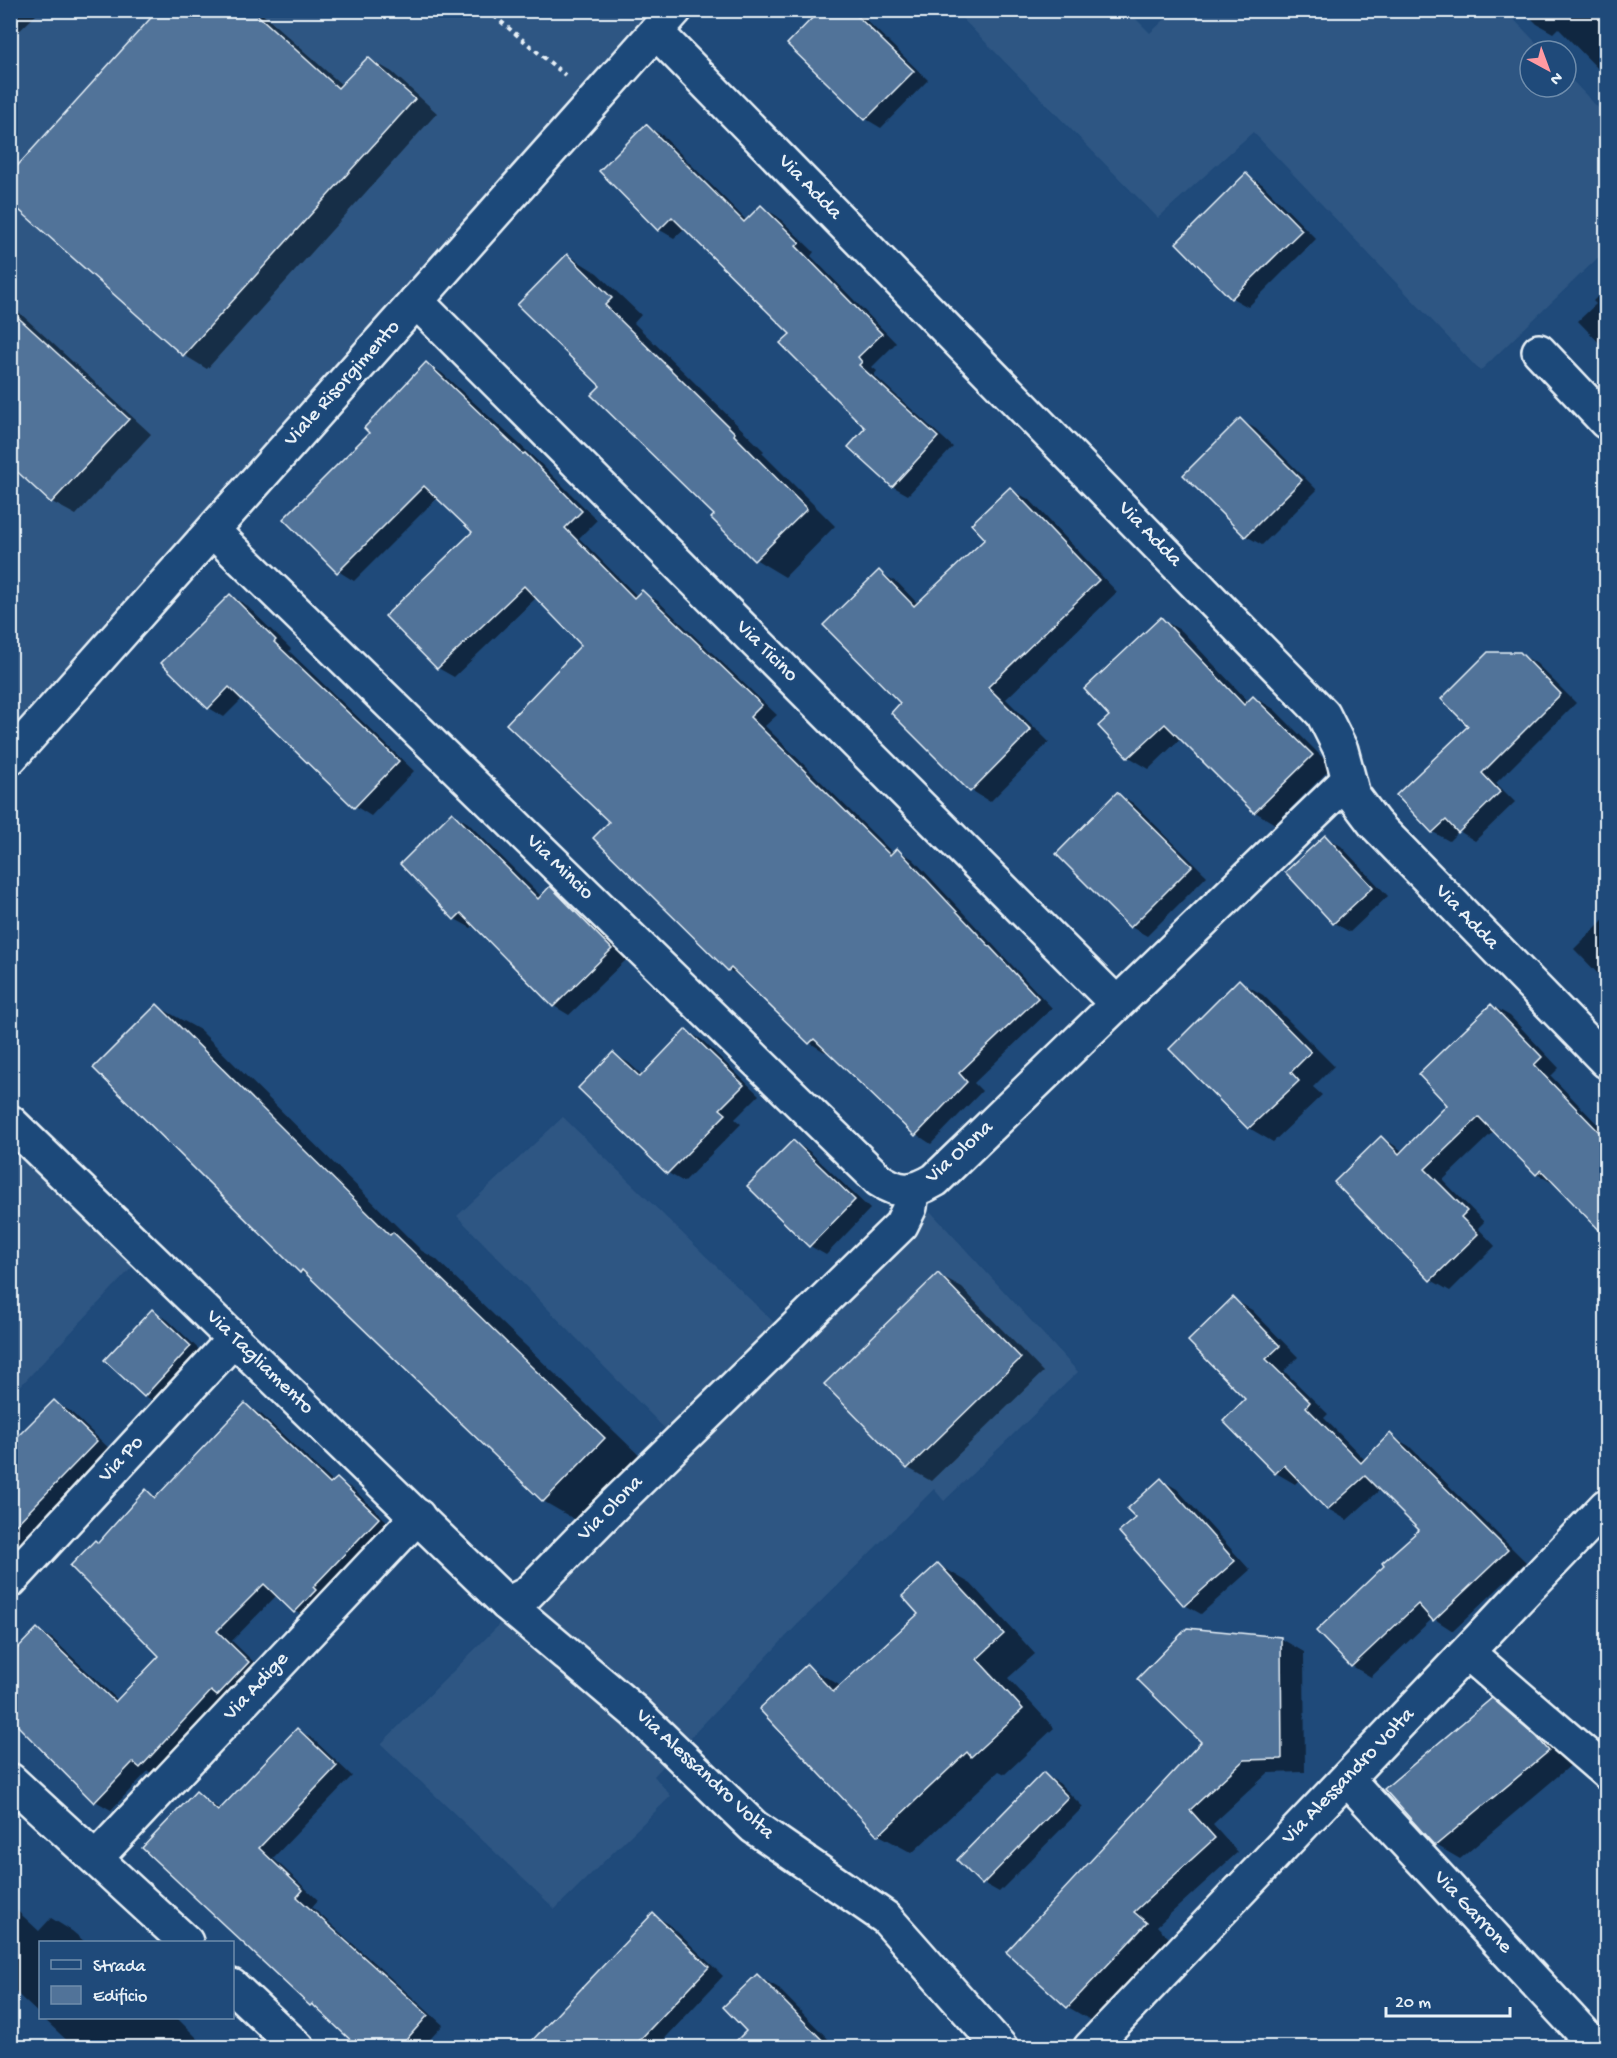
<svg xmlns="http://www.w3.org/2000/svg" width="1617" height="2058" font-family="'Gochi Hand',sans-serif">
  <style>
    .built { fill: #2e5683 }
    .shadow { fill: #0007 }
    .building { fill: #517399; stroke: #e8f1f8; stroke-width: 1.5 }
    .lines { fill: none; stroke-linecap: round; stroke-linejoin: round }
    .minor-casing { stroke: #e8f1f8; stroke-width: 38 }
    .path { stroke: #e8f1f8; stroke-width: 4; stroke-dasharray: 4.5 4.5; stroke-linecap: butt }
    .minor { stroke: #1f4a7a; stroke-width: 33 }
    .labels { text-anchor: middle; dominant-baseline: central; stroke-width: 5; stroke-linejoin: round; paint-order: stroke }
    .street-label { font-size: 21px; fill: #e8f1f8; stroke: #1f4a7a }
  </style>
  <rect width="100%" height="100%" fill="#1f4a7a"/>
  <filter id="ink" filterUnits="userSpaceOnUse"><feTurbulence type="fractalNoise" baseFrequency=".0167" numOctaves="2"/><feDisplacementMap in="SourceGraphic" scale="12" xChannelSelector="R" yChannelSelector="G"/><feConvolveMatrix kernelMatrix="1 2 1 2 8 2 1 2 1" color-interpolation-filters="sRGB"/></filter>
  <g filter="url(#ink)">
    <!-- built -->
    <g class="built">
      <polygon points="11,11 658,11 11,739"/>
      <polygon points="955,11 1128,11 1150,33 1174,11 1506,11 1544,51 1530,51 1530,87 1566,87 1566,74 1606,116 1606,250 1480,371 1253,132 1158,218"/>
      <polygon points="563,1117 796,1344 931,1212 1078,1372 944,1501 934,1489 797,1625 654,1776 671,1796 555,1909 381,1744 497,1627 520,1584 670,1434 457,1216"/>
      <polygon points="10,1135 139,1260 11,1396 10,1396"/>
    </g>
    <!-- shadow -->
    <g class="shadow">
      <polygon points="10,10 41,10 10,40"/>
      <polygon points="160,10 258,10 343,86 368,58 392,72 437,113 207,369 184,355 10,200"/>
      <polygon points="822,10 856,10 928,80 881,128 866,119"/>
      <polygon points="1523,10 1606,10 1606,77 1558,28 1553,33 1537,24"/>
      <polygon points="647,126 662,135 747,221 762,207 777,216 814,252 811,256 896,343 872,367 877,371 874,375 953,447 908,495 892,486 867,428 792,334 685,228 674,238 658,229"/>
      <polygon points="1246,175 1262,184 1316,239 1248,307 1232,298"/>
      <polygon points="568,255 597,273 641,315 634,323 764,451 762,453 835,526 785,577 755,559 602,386"/>
      <polygon points="1606,288 1606,350 1578,321 1596,304 1593,301"/>
      <polygon points="10,304 151,434 76,515 52,502 21,473 10,485"/>
      <polygon points="427,364 442,373 541,464 597,520 579,538 637,596 642,592 658,601 777,715 765,726 893,853 897,850 913,859 1052,1008 974,1083 982,1091 931,1144 916,1134 828,1050 825,1052 810,1043 744,979 729,970 595,838 611,821 583,645 537,597 454,677 438,668 387,616 474,532 438,497 354,581 338,571 371,433"/>
      <polygon points="1241,420 1256,429 1317,490 1262,545 1246,536"/>
      <polygon points="1010,489 1030,500 1117,592 1006,699 1049,742 990,802 971,790 902,703 879,572 898,583 918,604 987,539"/>
      <polygon points="231,595 246,605 291,649 289,651 414,771 371,816 355,806 243,698 224,717 209,708"/>
      <polygon points="1161,619 1182,631 1249,702 1254,697 1274,709 1332,767 1275,824 1255,812 1181,738 1149,769 1129,757 1111,716"/>
      <polygon points="1519,653 1536,663 1576,703 1496,783 1515,802 1475,841 1459,831 1449,841 1433,832 1398,795 1470,726"/>
      <polygon points="1118,794 1133,803 1207,876 1147,936 1131,927"/>
      <polygon points="453,814 468,823 542,897 550,888 566,897 627,959 569,1015 554,1006 474,925 471,928 455,919"/>
      <polygon points="1325,837 1341,846 1388,896 1350,932 1334,923"/>
      <polygon points="1606,917 1606,982 1574,949"/>
      <polygon points="1239,981 1263,995 1334,1066 1313,1087 1322,1095 1273,1142 1249,1128 1171,1049"/>
      <polygon points="1491,1005 1510,1016 1559,1068 1551,1076 1606,1133 1606,1233 1556,1185 1537,1174 1494,1131 1443,1180 1484,1222 1478,1228 1495,1246 1450,1291 1431,1280 1336,1182 1382,1137 1404,1152 1449,1105"/>
      <polygon points="157,1006 200,1030 422,1251 436,1259 647,1463 586,1526 543,1501 313,1279 301,1272"/>
      <polygon points="686,1030 702,1040 759,1095 735,1119 741,1124 684,1182 668,1173 580,1088 614,1054 629,1063 643,1076"/>
      <polygon points="793,1142 809,1151 870,1209 826,1255 810,1246"/>
      <polygon points="938,1275 962,1288 1043,1372 931,1481 908,1468"/>
      <polygon points="1233,1299 1252,1310 1298,1357 1284,1371 1328,1414 1324,1418 1365,1460 1390,1435 1409,1446 1526,1562 1453,1631 1433,1618 1371,1677 1352,1666 1421,1530 1381,1489 1347,1520 1328,1509 1300,1479 1295,1484 1276,1473 1247,1399"/>
      <polygon points="152,1311 168,1320 206,1356 160,1405 145,1396"/>
      <polygon points="54,1402 70,1411 112,1451 10,1559 10,1446"/>
      <polygon points="245,1405 261,1414 334,1483 337,1480 353,1489 394,1528 310,1620 295,1611 277,1595 232,1641 264,1672 156,1776 148,1771 111,1810 95,1801 38,1630 53,1639 119,1701 161,1656 99,1544 146,1491 157,1497"/>
      <polygon points="1161,1480 1177,1489 1250,1570 1201,1614 1185,1605 1121,1533 1138,1518"/>
      <polygon points="939,1565 971,1584 1035,1654 1008,1678 1054,1728 1005,1774 999,1771 912,1853 879,1835 807,1666 841,1686 920,1614"/>
      <polygon points="1280,1638 1304,1652 1305,1772 1268,1773 1213,1824 1238,1852 1157,1926 1169,1938 1092,2021 1068,2007"/>
      <polygon points="1492,1700 1516,1714 1571,1765 1460,1859 1436,1845"/>
      <polygon points="298,1730 313,1739 352,1776 273,1858 318,1900 312,1907 443,2025 422,2048 361,2048 322,2012 311,2005 196,1793 221,1810"/>
      <polygon points="1043,1774 1059,1783 1083,1807 999,1892 983,1883"/>
      <polygon points="10,1904 39,1931 51,1918 72,1931 85,1942 40,1942 40,2015 10,1987"/>
      <polygon points="653,1915 669,1924 723,1976 656,2048 527,2048"/>
      <polygon points="757,1976 777,1987 837,2048 731,2048 748,2031"/>
      <polygon points="43,2018 177,2018 207,2048 75,2048"/>
    </g>
    <!-- building -->
    <g class="building">
      <polygon points="158,10 252,10 338,88 368,57 415,99 183,356 10,202 10,174"/>
      <polygon points="820,10 851,10 914,71 865,120 787,44"/>
      <polygon points="646,124 744,222 761,205 800,243 796,246 882,334 858,357 862,362 859,365 938,437 892,487 848,447 865,428 780,343 790,334 672,217 658,231 599,171"/>
      <polygon points="1246,173 1302,230 1231,299 1176,243"/>
      <polygon points="567,254 612,298 605,305 735,433 734,435 807,509 754,561 711,518 714,515 591,395 600,386 517,305"/>
      <polygon points="10,310 129,419 51,503 10,465"/>
      <polygon points="426,362 523,454 525,453 582,511 565,528 634,598 642,590 762,705 750,717 890,855 897,848 1038,998 959,1073 967,1082 915,1136 814,1039 809,1044 731,968 728,971 593,838 609,822 506,724 581,645 524,586 437,669 385,616 472,532 424,486 337,573 283,519 369,433 364,428"/>
      <polygon points="1240,418 1302,480 1245,537 1183,475"/>
      <polygon points="1010,487 1099,580 988,687 1031,730 970,792 891,713 900,703 823,625 879,570 914,606 985,539 971,524"/>
      <polygon points="230,594 276,640 274,642 399,761 354,808 229,687 208,709 161,663"/>
      <polygon points="1161,617 1244,705 1253,696 1313,755 1254,813 1165,724 1128,758 1098,726 1109,716 1084,689"/>
      <polygon points="1488,652 1520,652 1561,694 1482,773 1500,792 1458,833 1446,820 1432,833 1396,795 1468,726 1441,699"/>
      <polygon points="1117,792 1192,866 1130,928 1056,854"/>
      <polygon points="452,812 538,899 550,886 612,949 553,1007 461,913 454,920 400,864"/>
      <polygon points="1325,835 1373,887 1333,924 1285,872"/>
      <polygon points="1239,979 1311,1052 1291,1072 1299,1081 1248,1129 1169,1049"/>
      <polygon points="157,1004 390,1235 393,1232 605,1438 543,1502 302,1270 300,1273 93,1068"/>
      <polygon points="1491,1004 1542,1057 1534,1065 1606,1139 1606,1237 1541,1170 1536,1175 1479,1117 1425,1169 1467,1211 1461,1217 1478,1234 1430,1281 1334,1182 1381,1136 1399,1154 1447,1105 1418,1074"/>
      <polygon points="686,1029 744,1085 720,1109 726,1114 667,1174 578,1088 613,1052 640,1077"/>
      <polygon points="793,1140 855,1200 809,1247 747,1186"/>
      <polygon points="938,1273 1021,1358 907,1469 824,1384"/>
      <polygon points="1233,1297 1280,1346 1266,1359 1310,1402 1306,1407 1361,1463 1390,1433 1508,1550 1433,1621 1418,1604 1351,1667 1316,1631 1384,1566 1382,1563 1419,1530 1365,1476 1327,1510 1284,1465 1275,1474 1223,1421 1245,1399 1188,1341"/>
      <polygon points="152,1309 191,1346 144,1397 104,1360"/>
      <polygon points="54,1400 97,1441 10,1531 10,1444"/>
      <polygon points="245,1403 330,1484 337,1478 379,1518 313,1587 316,1590 294,1613 264,1584 217,1631 249,1662 217,1696 211,1691 140,1768 133,1762 94,1803 10,1718 10,1656 37,1628 115,1702 159,1656 70,1566 95,1540 98,1543 146,1489 155,1498"/>
      <polygon points="1161,1478 1235,1561 1184,1606 1119,1532 1136,1518 1127,1509"/>
      <polygon points="938,1563 1004,1634 977,1659 1023,1709 971,1757 967,1752 878,1836 759,1709 807,1664 833,1692 918,1614 902,1596"/>
      <polygon points="1187,1628 1281,1637 1282,1759 1244,1760 1190,1810 1215,1838 1134,1912 1147,1923 1067,2008 1006,1952 1201,1742 1137,1679"/>
      <polygon points="1492,1698 1537,1737 1549,1751 1435,1846 1384,1789"/>
      <polygon points="297,1728 337,1766 259,1848 303,1890 297,1897 428,2015 399,2048 359,2048 312,2004 310,2006 142,1848 196,1791 218,1811"/>
      <polygon points="1043,1772 1068,1797 982,1885 957,1860"/>
      <polygon points="653,1913 709,1967 632,2048 525,2048"/>
      <polygon points="757,1974 780,1997 830,2048 729,2048 746,2031 723,2007"/>
    </g>
    <g class="lines">
      <!-- minor casing -->
      <g class="minor-casing">
        <g id="minor">
          <polyline points="656,32 1323,714 1341,750 1353,795 1374,823 1606,1061"/>
          <polyline points="416,301 1116,1003"/>
          <polyline points="1539,351 1606,422"/>
          <path d="M213,531l666,649c21,14 34,13 56,0l412,-399"/>
          <polyline points="10,758 675,10"/>
          <polyline points="10,1122 507,1604 635,1712 754,1827 886,1918 1001,2048"/>
          <polyline points="10,1581 234,1339"/>
          <polyline points="507,1604 527,1594 617,1502 901,1225 910,1207 912,1191"/>
          <polyline points="1468,1653 1606,1772"/>
          <polyline points="1347,1779 1597,2048"/>
          <polyline points="10,1780 186,1942"/>
          <polyline points="96,1858 418,1516"/>
          <polyline points="232,1986 298,2048"/>
          <polyline points="1090,2048 1606,1506"/>
        </g>
      </g>
      <!-- path -->
      <polyline class="path" points="487,10 565,75"/>
      <!-- minor -->
      <use href="#minor" class="minor"/>
    </g>
  </g>
  <g class="labels">
    <!-- street labels -->
    <g class="street-label">
      <text transform="translate(809 188) rotate(46)">Via Adda</text>
      <text transform="translate(343 384) rotate(-48)">Viale Risorgimento</text>
      <text transform="translate(1149 535) rotate(46)">Via Adda</text>
      <text transform="translate(766 652) rotate(45)">Via Ticino</text>
      <text transform="translate(559 868) rotate(44)">Via Mincio</text>
      <text transform="translate(1466 918) rotate(46)">Via Adda</text>
      <text transform="translate(960 1153) rotate(-42)">Via Olona</text>
      <text transform="translate(259 1363) rotate(44)">Via Tagliamento</text>
      <text transform="translate(122 1460) rotate(-47)">Via Po</text>
      <text transform="translate(611 1509) rotate(-45)">Via Olona</text>
      <text transform="translate(257 1687) rotate(-47)">Via Adige</text>
      <text transform="translate(704 1775) rotate(43)">Via Alessandro Volta</text>
      <text transform="translate(1349 1777) rotate(-46)">Via Alessandro Volta</text>
      <text transform="translate(1472 1913) rotate(47)">Via Garrone</text>
    </g>
  </g>
  <!-- margin -->
  <rect width="1617" height="2058" fill="none" stroke="#1f4a7a" stroke-width="36"/>
  <rect x="18" y="18" width="1581" height="2022" fill="none" stroke="#e8f1f8" stroke-width="2" filter="url(#ink)"/>
  <!-- legend -->
  <rect x="39" y="1941" width="195" height="78" fill="#1f4a7a" stroke="#6f8dac" stroke-width="1.5"/>
  <rect x="51" y="1960" width="30" height="9" fill="#1f4a7a" stroke="#6f8dac" stroke-width="1.5"/>
  <text x="93" y="1971" font-size="18" fill="#e8f1f8">Strada</text>
  <rect x="51" y="1986" width="30" height="18" fill="#517399" stroke="#6f8dac" stroke-width="1.5"/>
  <text x="93" y="2001" font-size="18" fill="#e8f1f8">Edificio</text>
  <!-- north arrow -->
  <g transform="translate(1548 69) rotate(139)"><circle r="28" fill="#1f4a7a" stroke="#6f8dac" stroke-width="1.5"/>
  <path d="M0-4.5L10 22L0 15L-10 22Z" fill="#ff9aa2"/>
  <text y="-9" font-size="16" font-weight="bold" text-anchor="middle" fill="#e8f1f8">N</text>
  </g>
  <!-- scale -->
  <path d="M1386 2007v9h124v-9" fill="none" stroke="#e8f1f8" stroke-width="3"/>
  <text x="1395" y="2007" font-size="18" fill="#e8f1f8" stroke="#1f4a7a" stroke-width="4.5" paint-order="stroke">20 m</text>
</svg>
